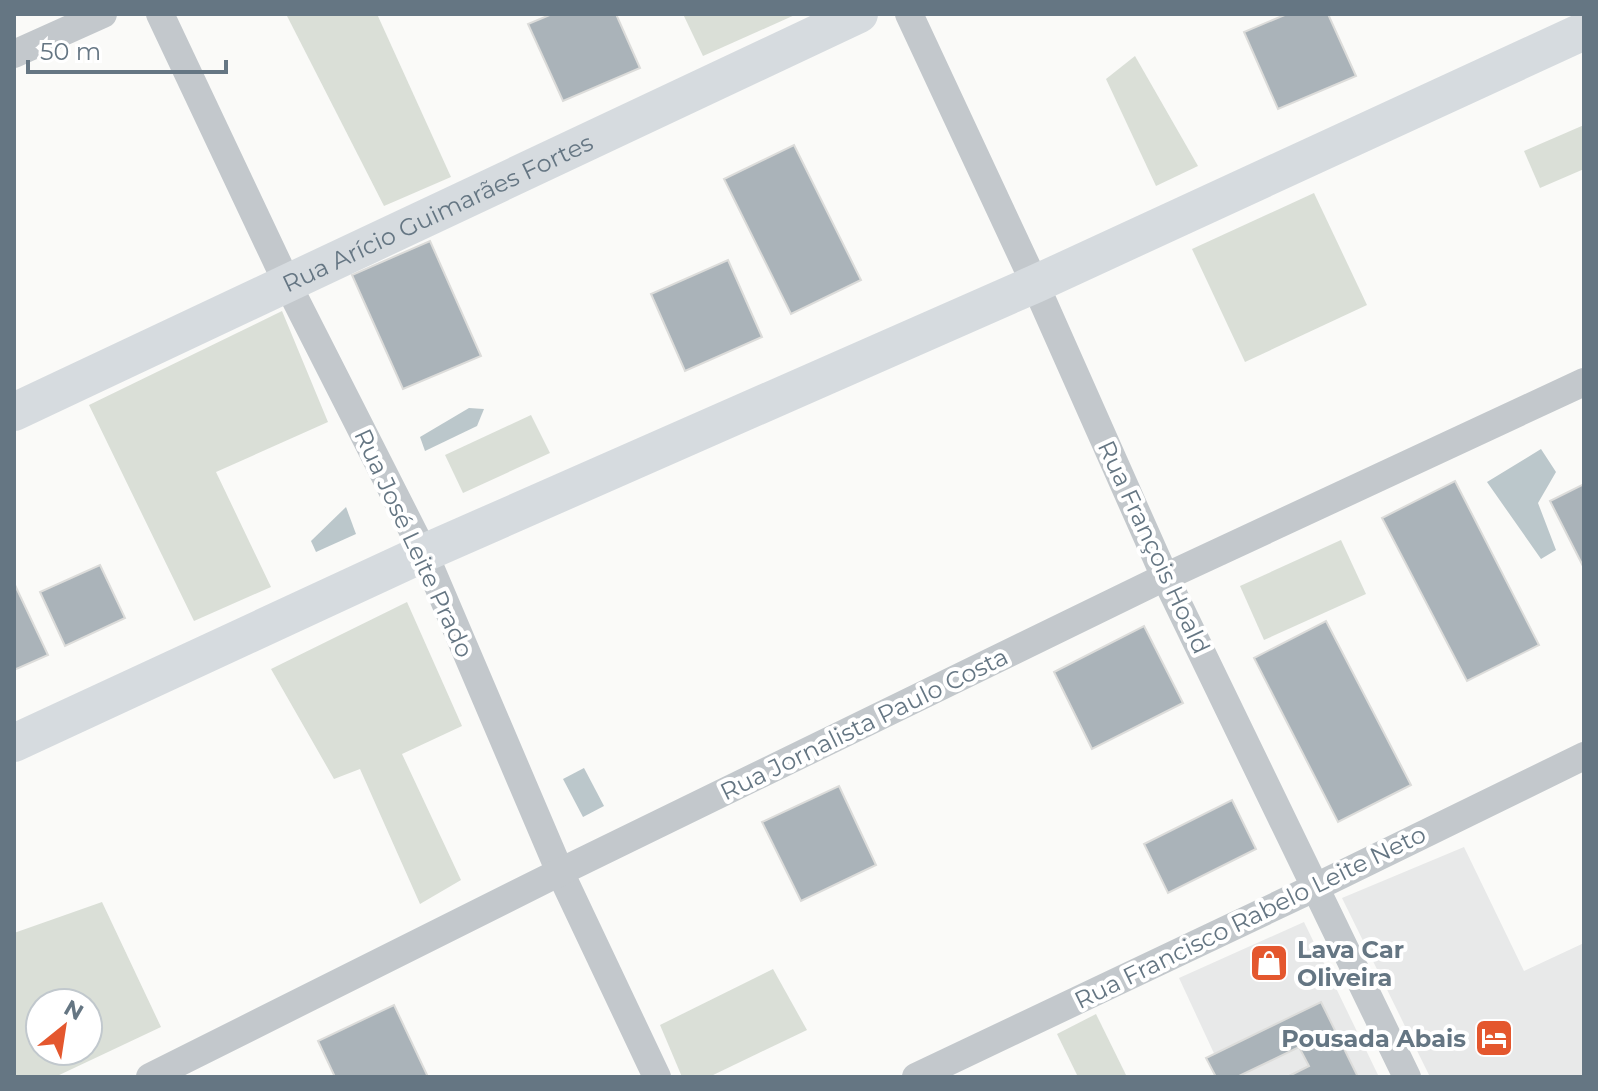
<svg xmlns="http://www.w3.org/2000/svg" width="1598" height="1091" font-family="Montserrat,sans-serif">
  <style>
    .built { fill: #e8e9e9 }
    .green { fill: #dadfd7; fill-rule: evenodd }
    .water { fill: #bbc7cb }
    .building { fill: #aab3b9; stroke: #dcdcda; stroke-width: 2 }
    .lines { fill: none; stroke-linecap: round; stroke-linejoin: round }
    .street { stroke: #c3c8cc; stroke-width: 28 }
    .secondary { stroke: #d6dbdf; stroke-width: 38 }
    .labels { text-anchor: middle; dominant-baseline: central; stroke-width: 8; stroke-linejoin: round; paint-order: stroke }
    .street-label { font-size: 24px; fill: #657683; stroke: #fff }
    .poi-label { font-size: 24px; font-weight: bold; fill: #657683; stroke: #fff; text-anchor: start }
  </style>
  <rect width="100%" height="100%" fill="#fafaf8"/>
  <!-- built -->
  <g class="built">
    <polygon points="1464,847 1524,971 1584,943 1584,1077 1430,1077 1342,898"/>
    <polygon points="1304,922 1379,1077 1225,1077 1179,978"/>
  </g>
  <!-- green -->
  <g class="green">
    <polygon points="286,14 377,14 451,177 384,206"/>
    <polygon points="683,14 797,14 703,56"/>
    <polygon points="1135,56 1198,166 1156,186 1106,79"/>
    <polygon points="1584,125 1584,169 1540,188 1524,151"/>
    <polygon points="1314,193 1367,305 1245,362 1192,249"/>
    <polygon points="282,311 328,422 216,472 271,587 194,621 89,405"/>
    <polygon points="531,415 550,453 463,493 445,455"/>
    <polygon points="1341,540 1366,594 1264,640 1240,586"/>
    <polygon points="407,602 462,726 402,754 461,880 420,904 360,769 334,779 271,669"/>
    <path d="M102,902l59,125 -106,50h-41v-144zM40,1003h48v48h-48z"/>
    <polygon points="773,969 807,1030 709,1077 682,1077 660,1025"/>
    <polygon points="1096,1014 1127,1077 1078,1077 1057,1034"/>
  </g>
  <!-- water -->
  <g class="water">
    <polygon points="469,408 484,409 477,426 425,451 420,437"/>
    <polygon points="1541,449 1556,472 1538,503 1556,550 1541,559 1487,482"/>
    <polygon points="346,507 356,534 316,552 311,541"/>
    <polygon points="584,768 604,806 583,817 563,779"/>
  </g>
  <!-- building -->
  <g class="building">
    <polygon points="552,14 616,14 640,68 563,101 528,24"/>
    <polygon points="1287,14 1328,14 1356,76 1278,109 1244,32"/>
    <polygon points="794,145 861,280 791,314 724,179"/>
    <polygon points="430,241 481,356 403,389 352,275"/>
    <polygon points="728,260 762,337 685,371 651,294"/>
    <polygon points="1455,481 1539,645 1467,681 1382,518"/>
    <polygon points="1584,484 1584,568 1550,501"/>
    <polygon points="100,565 125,618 65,646 40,592"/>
    <polygon points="14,583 48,655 14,670"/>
    <polygon points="1326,621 1411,785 1338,822 1254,658"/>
    <polygon points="1144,626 1183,703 1092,749 1054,672"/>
    <polygon points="839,786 876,865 801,901 762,822"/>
    <polygon points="1232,800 1256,849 1168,893 1144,844"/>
    <polygon points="1321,1002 1358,1077 1287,1077 1309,1066 1299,1047 1237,1077 1216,1077 1206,1058"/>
    <polygon points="394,1005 428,1077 335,1077 318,1041"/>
  </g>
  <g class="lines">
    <!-- street -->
    <g class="street">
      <polyline points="160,14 287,283 424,553 560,872 657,1077"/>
      <polyline points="909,14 1035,284 1165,577 1407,1077"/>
      <polyline points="14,54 103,14"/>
      <polyline points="150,1077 560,872 1165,577 1584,382"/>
      <polyline points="916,1077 1316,887 1584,756"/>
    </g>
    <!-- secondary -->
    <g class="secondary">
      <path id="s1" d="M14,412l845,-398"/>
      <polyline points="14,743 424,553 1035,284 1584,31"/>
    </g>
  </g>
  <!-- icons -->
  <defs>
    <g id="shop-square" transform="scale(2)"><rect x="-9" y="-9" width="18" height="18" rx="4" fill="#e4572e" stroke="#fff"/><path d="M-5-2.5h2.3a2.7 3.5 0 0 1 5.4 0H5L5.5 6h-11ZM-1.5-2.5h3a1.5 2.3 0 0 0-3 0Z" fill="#fff"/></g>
    <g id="hotel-square" transform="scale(2)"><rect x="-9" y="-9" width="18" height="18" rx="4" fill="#e4572e" stroke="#fff"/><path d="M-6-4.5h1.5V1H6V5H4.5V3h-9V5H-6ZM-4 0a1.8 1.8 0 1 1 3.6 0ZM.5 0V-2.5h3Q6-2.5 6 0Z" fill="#fff"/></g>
  </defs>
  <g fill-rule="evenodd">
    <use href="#shop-square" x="1269" y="963"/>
    <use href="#hotel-square" x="1494" y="1038"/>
  </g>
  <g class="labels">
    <!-- street labels -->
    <g class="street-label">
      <text stroke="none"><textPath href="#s1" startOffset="468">Rua Arício Guimarães Fortes</textPath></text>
      <text transform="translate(414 543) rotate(65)">Rua José Leite Prado</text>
      <text transform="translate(1154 547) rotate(65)">Rua François Hoald</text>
      <text transform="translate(864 724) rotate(-26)">Rua Jornalista Paulo Costa</text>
      <text transform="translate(1250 917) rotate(-26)">Rua Francisco Rabelo Leite Neto</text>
    </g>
    <!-- poi labels -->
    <g class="poi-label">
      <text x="1297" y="949">Lava Car<tspan x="1297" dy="28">Oliveira</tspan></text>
      <text x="1466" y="1038" text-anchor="end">Pousada Abais</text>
    </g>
  </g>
  <!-- border -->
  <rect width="1598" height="1091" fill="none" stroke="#657683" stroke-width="32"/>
  <!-- north arrow -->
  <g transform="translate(64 1027) rotate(30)"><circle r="38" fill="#ffffff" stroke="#c1c8cd" stroke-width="2"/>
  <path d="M0-6L14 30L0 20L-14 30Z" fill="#e4572e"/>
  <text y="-12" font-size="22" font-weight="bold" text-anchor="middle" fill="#657683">N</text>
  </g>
  <!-- scale -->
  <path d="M28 60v12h198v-12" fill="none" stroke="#657683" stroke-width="4"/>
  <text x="40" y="60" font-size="24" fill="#657683" stroke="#ffffff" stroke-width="6" paint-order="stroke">50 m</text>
</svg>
